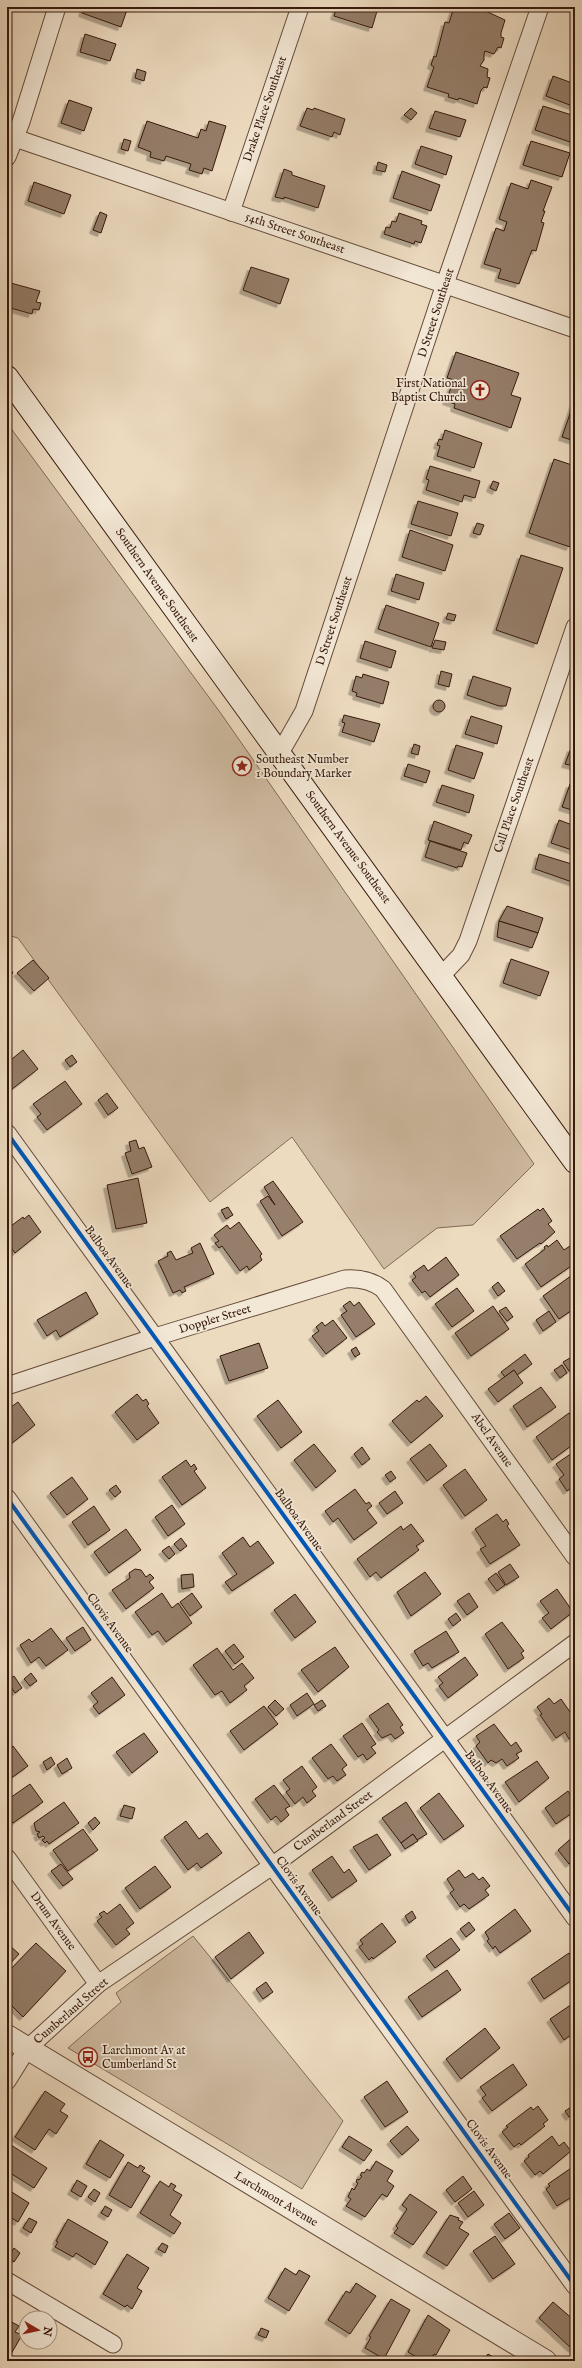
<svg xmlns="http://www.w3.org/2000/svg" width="582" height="2368" font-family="'IM FELL English',serif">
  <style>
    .green { fill: #cebaa1; stroke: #826a56 }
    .building { fill: #957e6a; stroke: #36190c; filter: url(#shadow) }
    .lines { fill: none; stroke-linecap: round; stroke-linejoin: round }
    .minor-casing { stroke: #644a39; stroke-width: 19 }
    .tertiary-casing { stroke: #644a39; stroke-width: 24 }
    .secondary-casing { stroke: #36190c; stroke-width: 24 }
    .minor { stroke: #f3e8d6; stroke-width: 17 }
    .tertiary { stroke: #f3e8d6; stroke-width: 22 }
    .secondary { stroke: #f3e8d6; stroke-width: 22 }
    .cycleway-casing { stroke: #f3e8d6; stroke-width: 6 }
    .cycleway { stroke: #0057b8; stroke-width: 4 }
    .labels { text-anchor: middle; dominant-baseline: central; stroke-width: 3.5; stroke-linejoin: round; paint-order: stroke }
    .street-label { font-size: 12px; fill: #36190c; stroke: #f3e8d6 }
    .poi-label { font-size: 12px; fill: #36190c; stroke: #f3e8d6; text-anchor: start }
  </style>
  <defs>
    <filter id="shadow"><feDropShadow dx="-3.5" dy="3.5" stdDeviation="0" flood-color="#0004"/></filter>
  </defs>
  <rect width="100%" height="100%" fill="#eddbc0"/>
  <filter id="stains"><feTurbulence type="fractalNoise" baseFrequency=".005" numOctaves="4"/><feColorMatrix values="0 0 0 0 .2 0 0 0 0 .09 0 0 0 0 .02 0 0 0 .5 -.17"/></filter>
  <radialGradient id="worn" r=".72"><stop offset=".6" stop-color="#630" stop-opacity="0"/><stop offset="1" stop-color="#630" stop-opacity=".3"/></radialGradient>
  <!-- green -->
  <g class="green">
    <polygon points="7,423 222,715 534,1164 473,1225 437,1228 384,1269 292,1137 210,1202 18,938 7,935"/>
    <polygon points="193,1936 343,2121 302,2189 68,2048 121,2002 116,1993"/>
  </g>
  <!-- building -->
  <g class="building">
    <polygon points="84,7 128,7 121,27 82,13"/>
    <polygon points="337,7 365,7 377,11 372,28 334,16"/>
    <polygon points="454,7 470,7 478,10 479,8 505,20 501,33 501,37 504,38 501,48 498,47 494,54 485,51 484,54 484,60 480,66 488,69 487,77 490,78 487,88 484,87 481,90 477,104 459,98 458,100 448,97 449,94 427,87 434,67 431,65 434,56 436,57 445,22 449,23"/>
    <polygon points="85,34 116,44 110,61 80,52"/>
    <polygon points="137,69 146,72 144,81 135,78"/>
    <polygon points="553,76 575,84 575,107 546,96"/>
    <polygon points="69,100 92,108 84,131 61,123"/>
    <polygon points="543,106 575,116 573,143 535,130"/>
    <polygon points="307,108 313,110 314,108 345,119 340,135 334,132 332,137 300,126"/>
    <polygon points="411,108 417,113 411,120 404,115"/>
    <polygon points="435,111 466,120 460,137 429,128"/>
    <polygon points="147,121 198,138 201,129 206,131 209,121 226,126 212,171 204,168 202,174 189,170 191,164 166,156 164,161 150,157 151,152 138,147"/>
    <polygon points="124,139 131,141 128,151 121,149"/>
    <polygon points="531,141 570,153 562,177 523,165"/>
    <polygon points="421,146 452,156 446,175 415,164"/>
    <polygon points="378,162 387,165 385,172 376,170"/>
    <polygon points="284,169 292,172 292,175 325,186 318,208 284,197 284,199 275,197"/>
    <polygon points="402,171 440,185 431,211 393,198"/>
    <polygon points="531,180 552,187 543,211 545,211 541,222 544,223 536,251 532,250 519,284 498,278 501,269 484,264 496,228 504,231 507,222 499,219 511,183 528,189"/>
    <polygon points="34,182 71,195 64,214 28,201"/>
    <polygon points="100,212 107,215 101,233 93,230"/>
    <polygon points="399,213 422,221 421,224 427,226 421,243 415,241 414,244 384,234 386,227 390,228 392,221 396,222"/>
    <polygon points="251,267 289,279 280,304 243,290"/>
    <polygon points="7,282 40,291 36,302 41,303 39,310 33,309 32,314 7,307"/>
    <polygon points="456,352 519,373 511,395 521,398 511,428 454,408 455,404 446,401 454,380 447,378"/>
    <polygon points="575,399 575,441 562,437"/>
    <polygon points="445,430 482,443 474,468 437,456 440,446 437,445 439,439 442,440"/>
    <polygon points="554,459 575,466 575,532 570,547 529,533"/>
    <polygon points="430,466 480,481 475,498 464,495 462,502 426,490 429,480 426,479"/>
    <polygon points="493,481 499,483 496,491 490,488"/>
    <polygon points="418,501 458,513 451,536 411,524"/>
    <polygon points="477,523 484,525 480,535 473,533"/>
    <polygon points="410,530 453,545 445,571 402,557"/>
    <polygon points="521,555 563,568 537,644 496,630"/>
    <polygon points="396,574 424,583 419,600 391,591"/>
    <polygon points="386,605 439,623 431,647 378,629"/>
    <polygon points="448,613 456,615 454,621 446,619"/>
    <polygon points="435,640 446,642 444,650 432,648"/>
    <polygon points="365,641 396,651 391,668 360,658"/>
    <polygon points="441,671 452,674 449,687 438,684"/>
    <polygon points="363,674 389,682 383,704 356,696 357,693 352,691 356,676 362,678"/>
    <polygon points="473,676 511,688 506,706 499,706 467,695"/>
    <circle cx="439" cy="706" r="6"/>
    <polygon points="344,715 380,724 374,742 342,732 345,723 342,722"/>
    <polygon points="471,716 502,726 497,744 465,734"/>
    <polygon points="414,744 420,746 418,755 411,753"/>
    <polygon points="456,745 483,753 474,779 448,770"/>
    <polygon points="575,747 575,769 574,766 565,764 571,748 574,749"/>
    <polygon points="408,764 430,771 426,783 404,776"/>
    <polygon points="570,784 575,786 575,811 562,807"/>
    <polygon points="442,785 474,795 469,813 436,802"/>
    <polygon points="559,820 575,826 575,851 551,843"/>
    <polygon points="434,821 472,835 468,844 464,842 461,850 428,840"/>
    <polygon points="430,841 467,853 462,867 458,866 457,868 425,857"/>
    <polygon points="539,854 575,865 575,883 535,869"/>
    <polygon points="507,906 543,918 538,933 499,921"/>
    <polygon points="499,921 538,933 532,948 497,937"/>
    <polygon points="511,959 549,972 540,996 503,983"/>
    <polygon points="33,960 49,978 34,991 17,973"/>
    <polygon points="7,964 13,973 7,977"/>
    <polygon points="23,1050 38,1069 7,1093 7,1063"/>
    <polygon points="72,1055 77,1062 70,1067 65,1060"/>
    <polygon points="65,1081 82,1104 47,1130 37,1117 41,1114 33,1104"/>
    <polygon points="107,1093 118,1108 108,1115 98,1100"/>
    <polygon points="136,1140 139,1149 144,1147 152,1167 132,1174 125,1153 131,1151 129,1142"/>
    <polygon points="138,1178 147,1223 116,1229 107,1185"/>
    <polygon points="273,1181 303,1222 282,1236 260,1201 268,1196 275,1205 264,1187"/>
    <polygon points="228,1207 233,1215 226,1219 221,1210"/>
    <polygon points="543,1208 552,1221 548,1224 555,1232 541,1244 540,1243 517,1259 500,1236 538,1209 540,1211"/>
    <polygon points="29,1215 41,1232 15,1253 9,1245 7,1246 7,1229 23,1217 24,1219"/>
    <polygon points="239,1222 262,1254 260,1256 262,1260 249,1270 247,1266 240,1271 222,1246 219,1248 215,1243 219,1241 214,1235 227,1225 230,1229"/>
    <polygon points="557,1240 564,1250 570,1246 575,1253 575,1258 571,1261 574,1264 541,1287 525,1264 545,1249 544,1247 547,1245 548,1247"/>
    <polygon points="200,1243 214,1274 184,1287 186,1291 182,1293 180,1290 173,1293 158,1261 168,1256 167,1253 171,1251 176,1260 193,1253 191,1248"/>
    <polygon points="446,1257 459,1275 430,1297 425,1291 422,1293 412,1280 416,1277 413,1273 424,1265 428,1271"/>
    <polygon points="575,1273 575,1308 559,1319 543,1296"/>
    <polygon points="498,1282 505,1291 498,1296 492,1287"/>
    <polygon points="457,1288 474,1311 452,1327 435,1304"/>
    <polygon points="86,1292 98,1314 60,1337 56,1330 47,1336 37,1320"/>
    <polygon points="350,1301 354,1306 359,1302 375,1324 356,1337 341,1315 347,1311 343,1306"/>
    <polygon points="493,1306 509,1329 471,1356 455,1333"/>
    <polygon points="506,1307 513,1317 507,1321 499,1311"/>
    <polygon points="549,1311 556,1322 543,1331 536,1320"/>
    <polygon points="333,1320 347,1338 326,1354 312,1336 319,1331 316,1327 322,1322 325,1326"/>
    <polygon points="259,1343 268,1368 229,1381 220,1356"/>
    <polygon points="356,1347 360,1354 355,1357 351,1350"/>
    <polygon points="525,1354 532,1364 517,1375 514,1370 505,1377 501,1372"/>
    <polygon points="570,1358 575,1367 569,1371 563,1362"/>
    <polygon points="562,1365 567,1373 560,1378 554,1370"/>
    <polygon points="514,1370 523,1383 498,1402 488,1389"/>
    <polygon points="541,1387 556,1407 527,1427 513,1406"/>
    <polygon points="137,1394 143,1401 146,1399 149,1404 147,1406 159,1423 137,1440 115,1412"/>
    <polygon points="426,1396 443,1416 411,1443 392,1421 417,1400 419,1402"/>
    <polygon points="278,1400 302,1432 281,1448 257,1416"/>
    <polygon points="18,1402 35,1425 7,1447 7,1410"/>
    <polygon points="569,1413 575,1422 575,1443 552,1460 536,1437"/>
    <polygon points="314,1444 336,1471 316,1488 294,1460"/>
    <polygon points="430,1444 447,1466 427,1481 410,1459"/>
    <polygon points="362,1447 370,1459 362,1465 354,1454"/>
    <polygon points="575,1451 575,1485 567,1491 559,1479 564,1475 556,1464"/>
    <polygon points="186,1460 191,1467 194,1464 197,1469 194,1471 206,1488 182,1505 162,1477"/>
    <polygon points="465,1469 487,1500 465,1516 443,1485"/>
    <polygon points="391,1471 396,1478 390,1482 385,1475"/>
    <polygon points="72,1477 88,1499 67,1515 50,1493"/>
    <polygon points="116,1485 121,1492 115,1497 109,1490"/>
    <polygon points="355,1489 366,1504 369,1502 372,1506 367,1510 377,1523 354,1540 338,1518 333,1522 325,1511"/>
    <polygon points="395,1491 403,1503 387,1514 379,1503"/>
    <polygon points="172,1505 185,1524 168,1536 155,1517"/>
    <polygon points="94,1506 110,1530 88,1545 72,1522"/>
    <polygon points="497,1514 503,1522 506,1519 509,1524 507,1526 520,1545 490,1564 480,1549 486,1546 475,1529"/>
    <polygon points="411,1524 424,1541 416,1546 419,1550 381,1578 376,1572 370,1577 357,1559 401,1526 403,1530"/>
    <polygon points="126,1529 141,1550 109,1573 94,1552"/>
    <polygon points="243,1537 250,1547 258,1541 274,1563 232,1591 225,1582 237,1574 222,1553"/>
    <polygon points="181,1538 187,1546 180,1551 174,1544"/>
    <polygon points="169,1546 175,1554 169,1559 162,1551"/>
    <polygon points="510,1564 519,1577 506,1585 498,1572"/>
    <polygon points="135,1569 141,1570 146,1577 150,1574 154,1578 149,1582 154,1588 126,1609 112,1590 130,1578 129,1573"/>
    <polygon points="425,1572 441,1594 411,1616 397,1592"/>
    <polygon points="496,1573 505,1585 497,1591 488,1579"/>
    <polygon points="193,1574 194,1587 182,1589 181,1575"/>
    <polygon points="557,1589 573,1612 551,1629 542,1618 549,1613 540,1601"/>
    <polygon points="162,1593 172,1608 178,1603 192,1623 166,1642 158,1631 152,1635 135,1612"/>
    <polygon points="192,1593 202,1607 190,1616 180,1602"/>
    <polygon points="469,1593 478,1607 467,1615 457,1601"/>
    <polygon points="295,1594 316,1622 295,1638 274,1610"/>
    <polygon points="456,1613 461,1620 453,1626 448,1619"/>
    <polygon points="502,1622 524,1651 521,1653 524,1658 508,1669 485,1634"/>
    <polygon points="83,1627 91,1640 75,1651 66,1638"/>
    <polygon points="51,1628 68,1650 46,1666 39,1657 31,1663 20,1645 29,1639 32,1642"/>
    <polygon points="446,1631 459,1652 432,1668 428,1663 423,1666 414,1651"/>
    <polygon points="234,1644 244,1657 235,1664 225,1651"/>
    <polygon points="335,1647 349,1667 318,1692 301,1670"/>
    <polygon points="217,1648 233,1670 242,1663 254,1678 244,1686 247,1690 230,1703 222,1691 215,1695 193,1665"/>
    <polygon points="465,1657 478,1675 448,1698 439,1686 443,1683 438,1677"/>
    <polygon points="31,1673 37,1681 30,1686 24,1679"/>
    <polygon points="14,1676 22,1688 15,1693 7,1681"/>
    <polygon points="112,1677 125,1695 99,1714 93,1706 98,1702 91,1693"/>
    <polygon points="307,1693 314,1704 297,1716 290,1705"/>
    <polygon points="549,1698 554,1704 561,1699 575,1719 575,1735 569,1739 565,1732 556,1738 540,1715 542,1714 537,1707"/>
    <polygon points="275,1700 284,1709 276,1716 268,1707"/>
    <polygon points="322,1700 326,1706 318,1711 314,1705"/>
    <polygon points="388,1703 403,1725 400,1727 404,1733 395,1739 391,1734 382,1738 377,1732 379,1730 369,1716"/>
    <polygon points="264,1706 278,1724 244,1750 230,1731"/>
    <polygon points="362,1723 376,1744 371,1747 376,1753 367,1760 363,1754 358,1757 343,1736"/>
    <polygon points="494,1724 511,1746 516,1742 522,1751 516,1754 519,1758 507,1766 502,1759 496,1763 491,1760 488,1763 476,1746 480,1742 476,1736"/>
    <polygon points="144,1733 158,1752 132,1773 116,1752"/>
    <polygon points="331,1744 347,1765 342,1769 346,1775 337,1781 333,1776 328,1779 312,1758"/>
    <polygon points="13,1746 28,1766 7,1781 7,1750"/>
    <polygon points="51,1757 55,1764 47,1770 43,1762"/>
    <polygon points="67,1758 72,1768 62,1774 57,1765"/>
    <polygon points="537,1761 549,1778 519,1802 505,1782"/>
    <polygon points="302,1766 317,1787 312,1791 316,1796 307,1803 303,1797 295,1804 286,1792 290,1789 283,1780"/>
    <polygon points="30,1784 43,1802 13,1823 7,1815 7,1800"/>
    <polygon points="274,1785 290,1806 285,1809 289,1815 281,1822 276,1816 271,1820 255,1799"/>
    <polygon points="568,1791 575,1802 575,1811 556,1824 545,1808"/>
    <polygon points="439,1793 464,1826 444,1840 420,1808"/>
    <polygon points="64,1802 79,1823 49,1844 47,1841 45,1843 42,1840 45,1838 43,1836 39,1838 37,1834 40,1832 36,1831 34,1823"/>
    <polygon points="406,1802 427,1834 417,1840 413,1834 401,1843 382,1818"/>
    <polygon points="124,1805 135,1808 132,1819 120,1816"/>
    <polygon points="95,1817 100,1823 93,1830 88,1823"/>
    <polygon points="186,1821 199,1839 207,1833 222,1853 201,1868 197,1863 188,1870 164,1837"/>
    <polygon points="83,1829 98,1850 68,1871 53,1850"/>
    <polygon points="377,1834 391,1855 369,1870 353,1847"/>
    <polygon points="413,1834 418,1841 405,1849 401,1843"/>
    <polygon points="575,1835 575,1860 569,1864 558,1850"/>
    <polygon points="332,1856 344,1873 349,1869 357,1881 332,1898 312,1870"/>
    <polygon points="61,1864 73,1879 63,1886 51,1871"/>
    <polygon points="155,1866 171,1887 140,1909 125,1888"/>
    <polygon points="459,1870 465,1878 473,1873 479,1880 483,1877 490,1886 485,1890 489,1895 469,1909 464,1904 460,1907 450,1893 454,1890 447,1879"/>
    <polygon points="120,1904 134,1923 126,1929 130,1934 116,1945 97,1921 102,1917 99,1914 104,1911 107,1914"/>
    <polygon points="515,1909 531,1931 500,1953 495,1946 493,1949 487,1941 489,1939 485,1932"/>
    <polygon points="412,1911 416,1918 409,1923 405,1916"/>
    <polygon points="469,1922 475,1930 466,1937 460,1929"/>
    <polygon points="382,1923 396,1942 373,1959 372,1957 369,1960 359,1947 363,1944 360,1940"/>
    <polygon points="249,1932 264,1953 231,1979 215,1957"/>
    <polygon points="451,1938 460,1950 435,1968 426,1956"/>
    <polygon points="7,1943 19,1954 7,1967"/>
    <polygon points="36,1943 66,1971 23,2017 7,2001 7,1973"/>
    <polygon points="569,1953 575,1962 575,1978 544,1999 531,1979"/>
    <polygon points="447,1970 461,1990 422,2017 408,1997"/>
    <polygon points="266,1982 273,1992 263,1999 256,1989"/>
    <polygon points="575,2002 575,2032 564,2040 550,2019"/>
    <polygon points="485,2028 500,2048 461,2079 446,2059"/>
    <polygon points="513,2064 527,2085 492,2111 482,2098 486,2095 480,2087"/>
    <polygon points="387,2081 408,2112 385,2127 364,2097"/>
    <polygon points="45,2091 65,2104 60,2111 68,2116 56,2134 49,2129 35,2150 15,2137"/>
    <polygon points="574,2105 575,2113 569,2117 565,2111"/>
    <polygon points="538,2106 548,2120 543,2124 545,2126 521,2145 519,2143 514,2147 502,2132 508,2127 506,2126 531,2107 533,2110"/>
    <polygon points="407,2126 419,2140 402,2155 390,2141"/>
    <polygon points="349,2136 372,2150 364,2161 342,2147"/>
    <polygon points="552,2136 559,2146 564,2142 571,2151 543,2174 540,2171 535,2175 524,2161 529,2157 528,2155"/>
    <polygon points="100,2140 124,2155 110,2178 86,2164"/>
    <polygon points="7,2145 10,2147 11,2145 47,2168 34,2188 7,2171"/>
    <polygon points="376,2161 393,2171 387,2181 394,2186 387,2197 382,2194 365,2217 346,2206 351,2199 348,2197 352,2188 354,2190 358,2183 356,2182 357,2179 359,2180 362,2176 360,2175 362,2172 364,2173 367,2169 370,2171"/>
    <polygon points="128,2162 138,2168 140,2165 145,2168 142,2171 150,2176 131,2208 109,2195"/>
    <polygon points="574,2166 575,2195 557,2206 546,2189 550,2186 548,2184"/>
    <polygon points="463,2176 472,2189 455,2202 446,2190"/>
    <polygon points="77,2180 87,2186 81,2197 71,2191"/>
    <polygon points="160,2181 169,2187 171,2183 176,2186 173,2190 182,2195 170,2215 181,2223 174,2234 140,2213"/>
    <polygon points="7,2189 29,2203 18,2222 7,2215"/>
    <polygon points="94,2189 100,2193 95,2202 88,2197"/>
    <polygon points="474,2191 484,2205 468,2217 458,2203"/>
    <polygon points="410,2194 437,2212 413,2245 394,2233 398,2228 396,2226 407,2209 402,2205"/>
    <polygon points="105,2206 112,2210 108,2217 101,2213"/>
    <polygon points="509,2213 520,2228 505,2239 494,2224"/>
    <polygon points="450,2215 459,2218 458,2220 463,2222 459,2228 469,2234 447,2266 426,2253"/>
    <polygon points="29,2218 37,2222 31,2233 23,2228"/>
    <polygon points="68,2219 108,2242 95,2265 76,2253 73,2257 55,2247 58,2242 56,2241"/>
    <polygon points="495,2236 515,2264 493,2279 473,2251"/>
    <polygon points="162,2243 168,2246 165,2253 158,2249"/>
    <polygon points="14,2248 20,2253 14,2262 8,2257"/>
    <polygon points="127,2254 149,2268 137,2288 142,2291 132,2309 127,2305 125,2307 103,2294"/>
    <polygon points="285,2268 296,2275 299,2270 310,2276 289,2311 268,2298"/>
    <polygon points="356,2283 376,2296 350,2334 328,2320 346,2291 350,2293"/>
    <polygon points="391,2299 410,2310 384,2359 365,2348 371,2337 369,2336"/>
    <polygon points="553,2302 575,2321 575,2346 572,2349 539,2318"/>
    <polygon points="428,2315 450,2330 436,2355 434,2354 430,2361 423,2361 408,2352"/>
    <polygon points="8,2320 19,2326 15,2332 22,2335 7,2361"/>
    <polygon points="261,2328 269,2331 266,2338 258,2335"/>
    <polygon points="488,2354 498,2360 497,2361 483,2361"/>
  </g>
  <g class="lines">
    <!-- minor casing -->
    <g class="minor-casing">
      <g id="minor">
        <polyline points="15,138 575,329"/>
        <polyline points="7,157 21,122 57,7"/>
        <polyline points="231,212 300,7"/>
        <polyline points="280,753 304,711 445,284 540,7"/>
        <polyline points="441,976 461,955 468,941 575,627"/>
        <polyline points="7,1133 575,1918"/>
        <path d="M7,1386l148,-49 190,-58c14,-1 26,1 38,10l192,268"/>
        <polyline points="7,1498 575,2286"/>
        <polyline points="7,1858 98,1984"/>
        <polyline points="7,2081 27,2049 98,1984 272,1866 575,1643"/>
        <polyline points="7,2281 113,2344"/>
      </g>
    </g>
    <!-- tertiary casing -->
    <g class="tertiary-casing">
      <polyline id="tertiary" points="7,2036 545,2361"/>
    </g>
    <!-- secondary casing -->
    <g class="secondary-casing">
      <polyline id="secondary" points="7,377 575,1162"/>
    </g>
    <!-- minor -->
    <use href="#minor" class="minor"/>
    <!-- tertiary -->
    <use href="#tertiary" class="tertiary"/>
    <!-- secondary -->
    <use href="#secondary" class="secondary"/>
    <!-- cycleway casing -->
    <g class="cycleway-casing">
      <g id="cycleway">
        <polyline points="7,1133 575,1918"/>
        <polyline points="7,1498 575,2286"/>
      </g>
    </g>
    <!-- cycleway -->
    <use href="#cycleway" class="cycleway"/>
  </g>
  <!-- icons -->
  <defs>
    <g id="church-ring" transform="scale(1)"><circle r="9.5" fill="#f3e8d6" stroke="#8f2418" stroke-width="1.5"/><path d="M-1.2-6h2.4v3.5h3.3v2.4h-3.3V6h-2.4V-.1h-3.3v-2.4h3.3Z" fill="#8f2418"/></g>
    <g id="sight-ring" transform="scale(1)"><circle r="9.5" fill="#f3e8d6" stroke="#8f2418" stroke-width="1.5"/><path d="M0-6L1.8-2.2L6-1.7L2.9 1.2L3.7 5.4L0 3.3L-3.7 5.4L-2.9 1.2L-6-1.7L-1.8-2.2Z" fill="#8f2418"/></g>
    <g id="bus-ring" transform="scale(1)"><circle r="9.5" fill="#f3e8d6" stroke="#8f2418" stroke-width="1.5"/><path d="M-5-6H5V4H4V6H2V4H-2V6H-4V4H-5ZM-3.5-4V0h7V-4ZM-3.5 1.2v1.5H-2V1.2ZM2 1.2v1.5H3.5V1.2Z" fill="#8f2418"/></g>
  </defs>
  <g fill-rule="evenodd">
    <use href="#church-ring" x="480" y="390"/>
    <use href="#sight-ring" x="242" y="766"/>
    <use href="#bus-ring" x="88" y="2057"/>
  </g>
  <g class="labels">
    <!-- street labels -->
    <g class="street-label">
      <text transform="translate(265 109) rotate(-71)">Drake Place Southeast</text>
      <text transform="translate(295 233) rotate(19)">54th Street Southeast</text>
      <text transform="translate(436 313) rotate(-72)">D Street Southeast</text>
      <text transform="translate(157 585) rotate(55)">Southern Avenue Southeast</text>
      <text transform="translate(334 621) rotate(-72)">D Street Southeast</text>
      <text transform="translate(514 805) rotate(-71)">Call Place Southeast</text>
      <text transform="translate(348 847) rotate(54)">Southern Avenue Southeast</text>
      <text transform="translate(109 1257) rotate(54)">Balboa Avenue</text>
      <text transform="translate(215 1319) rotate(-17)">Doppler Street</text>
      <text transform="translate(492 1440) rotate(55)">Abel Avenue</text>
      <text transform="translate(299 1520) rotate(54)">Balboa Avenue</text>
      <text transform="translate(110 1623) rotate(54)">Clovis Avenue</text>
      <text transform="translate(489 1782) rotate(54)">Balboa Avenue</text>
      <text transform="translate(333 1821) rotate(-36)">Cumberland Street</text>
      <text transform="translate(299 1886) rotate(54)">Clovis Avenue</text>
      <text transform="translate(53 1921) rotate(54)">Drum Avenue</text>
      <text transform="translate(71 2011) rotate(-41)">Cumberland Street</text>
      <text transform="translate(489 2149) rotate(54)">Clovis Avenue</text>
      <text transform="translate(276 2199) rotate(31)">Larchmont Avenue</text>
    </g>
    <!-- poi labels -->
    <g class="poi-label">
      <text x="466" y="383" text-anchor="end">First National<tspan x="466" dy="14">Baptist Church</tspan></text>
      <text x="256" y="759">Southeast Number<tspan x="256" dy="14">1 Boundary Marker</tspan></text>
      <text x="102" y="2050">Larchmont Av at<tspan x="102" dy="14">Cumberland St</tspan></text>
    </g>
  </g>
  <!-- margin -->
  <rect width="582" height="2368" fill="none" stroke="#eddbc0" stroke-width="24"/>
  <rect x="8" y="8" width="566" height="2352" fill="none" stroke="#36190c" stroke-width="2"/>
  <rect x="12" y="12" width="558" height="2344" fill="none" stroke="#36190c"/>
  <!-- north arrow -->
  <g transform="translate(38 2330) rotate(99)"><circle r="19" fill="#f3e8d6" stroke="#a79585"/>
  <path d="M0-3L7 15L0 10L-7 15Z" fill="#8f2418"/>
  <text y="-6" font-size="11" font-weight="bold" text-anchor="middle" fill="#36190c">N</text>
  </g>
  <rect width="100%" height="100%" filter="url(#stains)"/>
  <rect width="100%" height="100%" fill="url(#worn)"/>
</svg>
